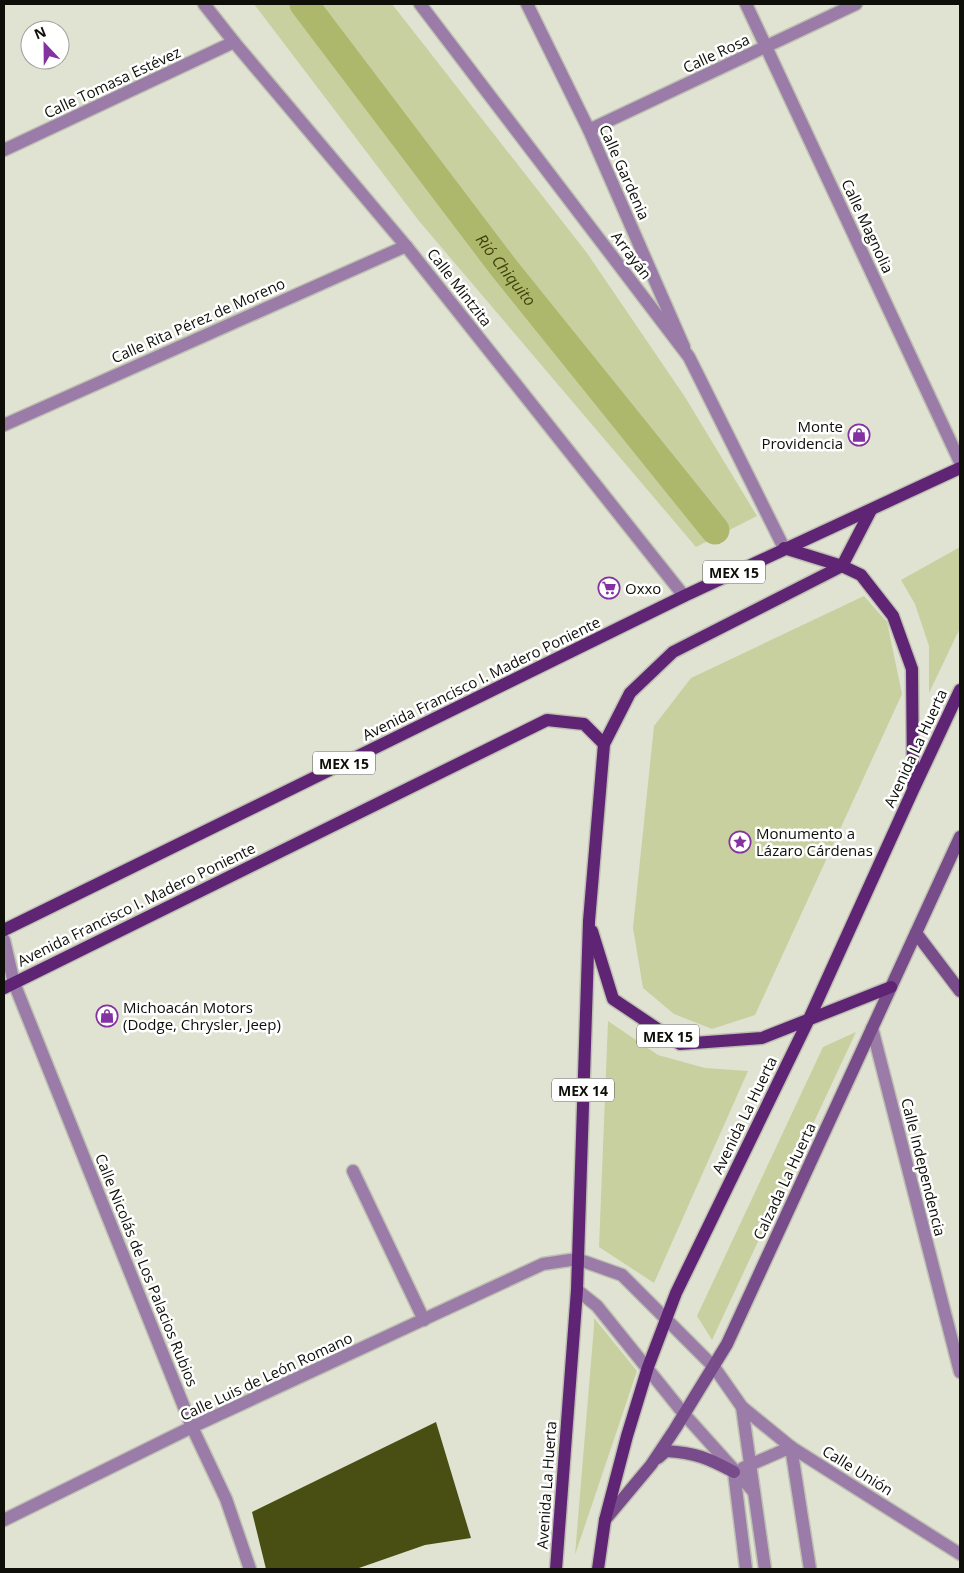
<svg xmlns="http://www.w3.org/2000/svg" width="964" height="1573" font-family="'Open Sans',sans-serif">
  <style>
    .green { fill: #c8d0a0 }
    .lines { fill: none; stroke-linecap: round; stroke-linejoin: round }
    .canal { stroke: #aeb86c; stroke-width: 29 }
    .building { fill: #494f13 }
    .minor-casing { stroke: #bec1b2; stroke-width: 15 }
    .tertiary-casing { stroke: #bec1b2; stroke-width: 15 }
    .secondary-casing { stroke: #bec1b2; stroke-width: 15 }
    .primary-casing { stroke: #bec1b2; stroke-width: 15 }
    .minor { stroke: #9b7ca8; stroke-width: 12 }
    .tertiary { stroke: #9b7ca8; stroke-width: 12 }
    .secondary { stroke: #784b8a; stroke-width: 12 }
    .primary { stroke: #5f2574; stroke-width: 12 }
    .labels { text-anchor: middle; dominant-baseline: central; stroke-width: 5; stroke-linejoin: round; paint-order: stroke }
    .shield { fill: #fff; stroke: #565753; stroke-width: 1 }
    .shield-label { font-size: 14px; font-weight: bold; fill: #0e0f09 }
    .street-label { font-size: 15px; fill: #0e0f09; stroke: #fff }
    .poi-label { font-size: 15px; fill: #0e0f09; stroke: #fff; text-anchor: start }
    .water-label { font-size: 16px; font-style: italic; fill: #3e4408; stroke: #fff }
  </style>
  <rect width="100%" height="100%" fill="#e0e3d2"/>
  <!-- green -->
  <g class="green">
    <polygon points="254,4 392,4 587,253 685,397 757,516 696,547 419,221"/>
    <polygon points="960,547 960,628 929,693 929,646 915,604 901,580"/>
    <polygon points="864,596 887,622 902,694 755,1015 712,1029 674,1014 643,988 633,928 654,726 691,678"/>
    <polygon points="608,1021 658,1055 705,1068 748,1071 654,1283 599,1247"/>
    <polygon points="856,1032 712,1340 697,1316 823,1047"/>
    <polygon points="594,1318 637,1371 575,1555 594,1326"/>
  </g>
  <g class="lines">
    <!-- canal -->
    <path class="canal" id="s1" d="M304,4l200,264 211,262"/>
  </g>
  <!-- building -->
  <polygon class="building" points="436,1422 471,1538 425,1545 359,1568 266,1569 252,1512"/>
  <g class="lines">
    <!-- minor casing -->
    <g class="minor-casing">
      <g id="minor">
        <polyline points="527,4 589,130 684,347"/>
        <polyline points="746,4 960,462"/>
        <polyline points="589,130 856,4"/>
        <polyline points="4,150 234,42"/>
        <polyline points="4,425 406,246"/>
        <polyline points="4,940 14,983 192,1427 226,1499 250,1569"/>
        <polyline points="872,1028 960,1372"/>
        <polyline points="353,1171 424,1320"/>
        <polyline points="791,1447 810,1569"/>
        <polyline points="734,1472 746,1569"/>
      </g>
    </g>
    <!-- tertiary casing -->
    <g class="tertiary-casing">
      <g id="tertiary">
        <polyline points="204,4 234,42 406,246 684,596"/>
        <polyline points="420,4 689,357 784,548"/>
        <polyline points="577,1290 597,1306 684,1414 754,1492"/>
        <polyline points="742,1407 791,1447 960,1554"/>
        <polyline points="743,1468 791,1447"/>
        <polyline points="4,1520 192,1427 543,1264 577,1259 622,1275 714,1367 742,1407 765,1569"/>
      </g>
    </g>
    <!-- secondary casing -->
    <g class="secondary-casing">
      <g id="secondary">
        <polyline points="916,933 960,991"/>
        <path d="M658,1458l8,-7c30,2 42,7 68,21"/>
        <polyline points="605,1520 651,1465 675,1429 727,1344 960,837"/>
      </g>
    </g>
    <!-- primary casing -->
    <g class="primary-casing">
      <g id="primary">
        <polyline points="784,548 842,566 861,575 893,616 912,669 913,785"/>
        <polyline points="4,930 684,596 960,468"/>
        <polyline points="592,931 613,999 680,1044 762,1038 891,987"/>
        <polyline points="4,988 547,720 584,724 604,744"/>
        <polyline points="556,1569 577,1290 589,921 604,744 630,693 673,652 842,566 871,510"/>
        <polyline points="598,1569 605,1520 627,1436 648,1367 676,1293 809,1019 913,790 960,690"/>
      </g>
    </g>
    <!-- minor -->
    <use href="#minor" class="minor"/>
    <!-- tertiary -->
    <use href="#tertiary" class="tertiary"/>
    <!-- secondary -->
    <use href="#secondary" class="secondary"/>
    <!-- primary -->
    <use href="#primary" class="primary"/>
  </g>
  <!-- icons -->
  <defs>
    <g id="shop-ring" transform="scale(1.125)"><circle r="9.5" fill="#fff" stroke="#8432a1" stroke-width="1.5"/><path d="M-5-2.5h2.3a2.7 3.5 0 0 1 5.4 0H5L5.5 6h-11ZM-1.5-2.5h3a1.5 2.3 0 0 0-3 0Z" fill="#8432a1"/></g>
    <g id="supermarket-ring" transform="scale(1.125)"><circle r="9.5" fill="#fff" stroke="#8432a1" stroke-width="1.5"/><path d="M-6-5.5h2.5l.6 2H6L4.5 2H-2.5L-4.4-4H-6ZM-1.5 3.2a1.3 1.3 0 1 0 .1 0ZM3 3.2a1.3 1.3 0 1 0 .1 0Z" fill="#8432a1"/></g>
    <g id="sight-ring" transform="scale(1.125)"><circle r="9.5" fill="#fff" stroke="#8432a1" stroke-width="1.5"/><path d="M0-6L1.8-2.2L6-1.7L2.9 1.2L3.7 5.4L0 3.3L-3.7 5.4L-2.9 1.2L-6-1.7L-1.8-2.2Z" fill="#8432a1"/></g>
  </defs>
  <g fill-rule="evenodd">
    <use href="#shop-ring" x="859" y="435"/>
    <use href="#supermarket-ring" x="609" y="588"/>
    <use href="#sight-ring" x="740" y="842"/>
    <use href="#shop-ring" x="107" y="1016"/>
  </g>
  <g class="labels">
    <!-- shield labels -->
    <g class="shield">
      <rect x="703" y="560.5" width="62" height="23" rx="4"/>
      <rect x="313" y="751.5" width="62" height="23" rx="4"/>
      <rect x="637" y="1024.5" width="62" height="23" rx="4"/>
      <rect x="552" y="1078.5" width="62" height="23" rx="4"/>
    </g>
    <g class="shield-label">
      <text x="734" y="572">MEX 15</text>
      <text x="344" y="763">MEX 15</text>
      <text x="668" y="1036">MEX 15</text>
      <text x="583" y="1090">MEX 14</text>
    </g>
    <!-- street labels -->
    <g class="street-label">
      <text transform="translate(716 53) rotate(-25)">Calle Rosa</text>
      <text transform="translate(112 82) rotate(-25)">Calle Tomasa Estévez</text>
      <text transform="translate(625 172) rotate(66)">Calle Gardenia</text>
      <text transform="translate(868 226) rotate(65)">Calle Magnolia</text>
      <text transform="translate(632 255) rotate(53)">Arrayán</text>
      <text transform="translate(460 287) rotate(52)">Calle Mintzita</text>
      <text transform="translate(198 320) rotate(-24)">Calle Rita Pérez de Moreno</text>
      <text transform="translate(481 678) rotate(-26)">Avenida Francisco I. Madero Poniente</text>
      <text transform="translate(915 748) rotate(-65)">Avenida La Huerta</text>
      <text transform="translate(136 904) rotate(-26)">Avenida Francisco I. Madero Poniente</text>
      <text transform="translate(744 1115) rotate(-64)">Avenida La Huerta</text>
      <text transform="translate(924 1167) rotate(76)">Calle Independencia</text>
      <text transform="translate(784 1181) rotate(-65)">Calzada La Huerta</text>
      <text transform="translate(147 1270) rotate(68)">Calle Nicolás de Los Palacios Rubios</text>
      <text transform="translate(266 1376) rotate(-25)">Calle Luis de León Romano</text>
      <text transform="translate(858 1470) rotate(32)">Calle Unión</text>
      <text transform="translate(546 1485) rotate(-86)">Avenida La Huerta</text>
    </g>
    <!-- poi labels -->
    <g class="poi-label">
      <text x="843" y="426" text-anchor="end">Monte<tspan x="843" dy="17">Providencia</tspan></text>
      <text x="625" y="588">Oxxo</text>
      <text x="756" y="833">Monumento a<tspan x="756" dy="17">Lázaro Cárdenas</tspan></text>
      <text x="123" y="1007">Michoacán Motors<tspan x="123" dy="17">(Dodge, Chrysler, Jeep)</tspan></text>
    </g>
    <!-- water labels -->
    <g class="water-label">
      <text stroke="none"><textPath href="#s1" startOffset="334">Rió Chiquito</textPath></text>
    </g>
  </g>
  <!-- border -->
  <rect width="964" height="1573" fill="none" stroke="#0e0f09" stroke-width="10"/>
  <!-- north arrow -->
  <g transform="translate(45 45) rotate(338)"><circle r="24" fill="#ffffff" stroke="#9f9f9d"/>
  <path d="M0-4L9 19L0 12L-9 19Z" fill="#8432a1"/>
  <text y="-8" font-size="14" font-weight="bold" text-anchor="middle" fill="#0e0f09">N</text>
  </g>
</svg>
